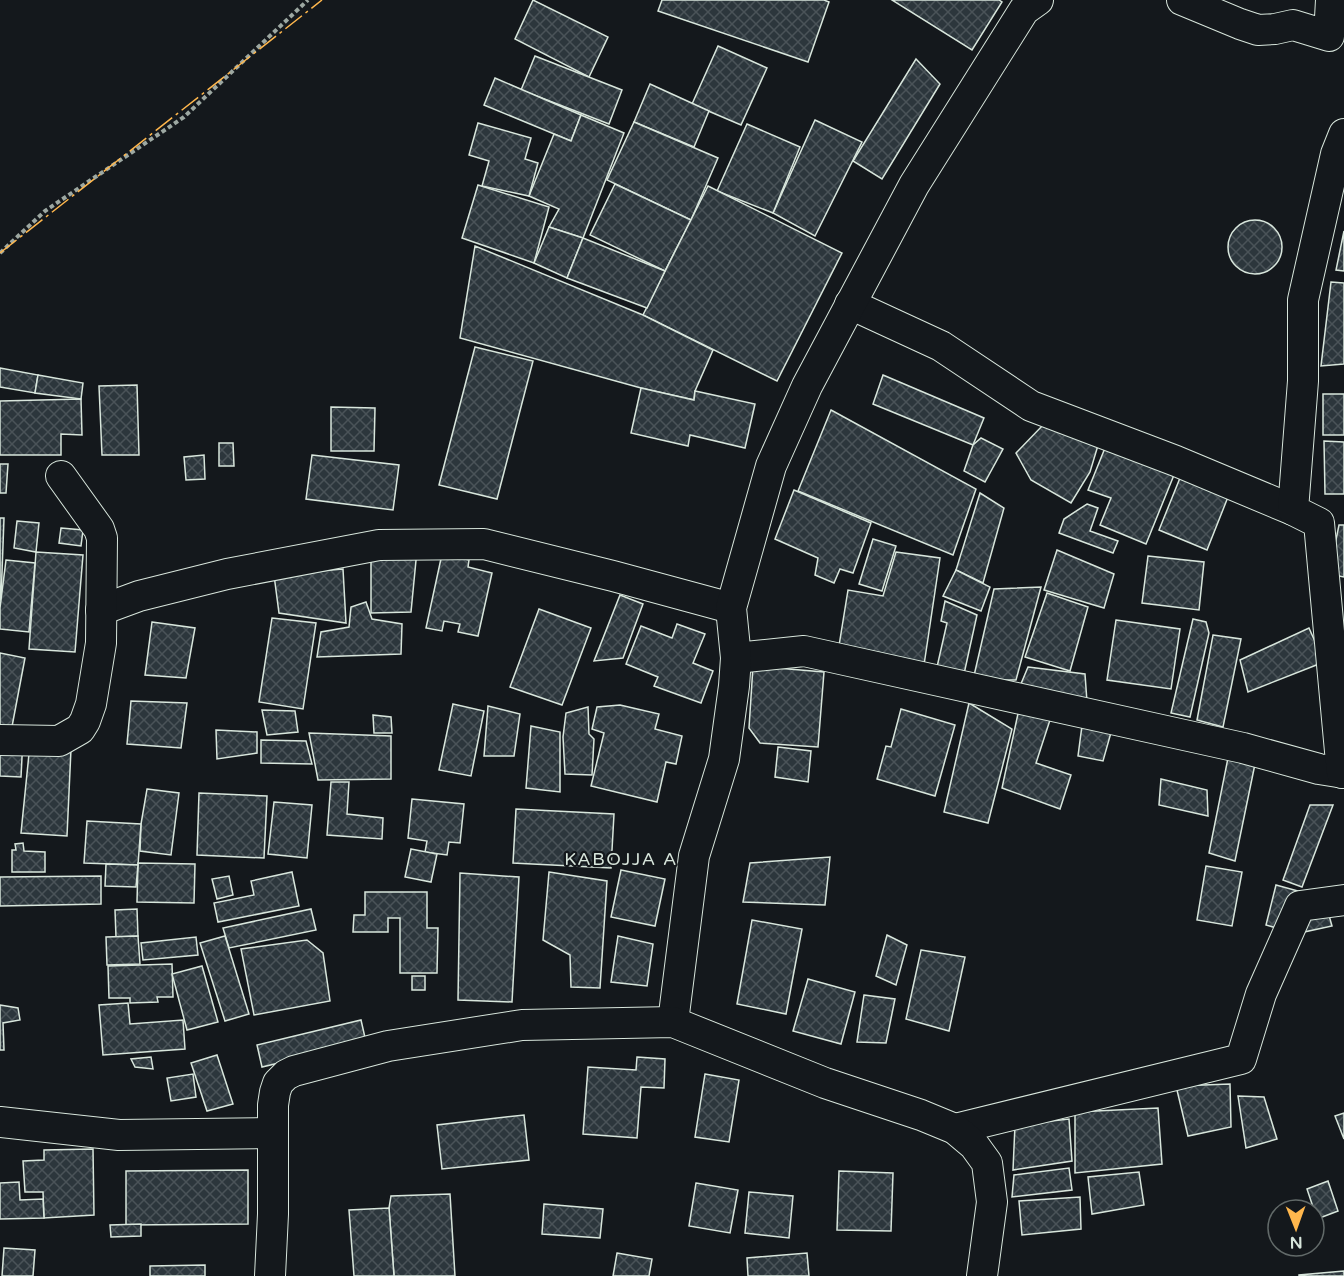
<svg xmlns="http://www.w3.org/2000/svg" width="1344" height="1276" font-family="'Varela Round',sans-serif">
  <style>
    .building { fill: url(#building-cross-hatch); stroke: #d8e6dc; stroke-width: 1.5 }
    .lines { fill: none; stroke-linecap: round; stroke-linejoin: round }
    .minor-casing { stroke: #d8e6dc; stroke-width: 32 }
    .path { stroke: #9da8a2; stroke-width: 4; stroke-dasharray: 4.5 3; stroke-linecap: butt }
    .minor { stroke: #14181c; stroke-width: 30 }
    .power { stroke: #ffb74d; stroke-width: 1.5; stroke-dasharray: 21 4.5 3 4.5; stroke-linecap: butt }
    .labels { text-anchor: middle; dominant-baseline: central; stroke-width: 4.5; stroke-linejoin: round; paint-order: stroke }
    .quarter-label { font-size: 18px; letter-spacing: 1.5px; fill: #d8e6dc; stroke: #14181c }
  </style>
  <defs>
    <pattern id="building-cross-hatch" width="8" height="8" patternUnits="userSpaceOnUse" patternTransform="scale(1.5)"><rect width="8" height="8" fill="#2c363c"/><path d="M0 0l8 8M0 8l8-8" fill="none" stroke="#4a5358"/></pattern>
  </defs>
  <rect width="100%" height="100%" fill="#14181c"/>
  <!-- building -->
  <g class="building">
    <polygon points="533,0 608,37 589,77 515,39"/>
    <polygon points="662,0 824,0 829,2 808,62 658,11"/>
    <polygon points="892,0 999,0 1002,2 972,50"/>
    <polygon points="718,46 767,68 741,125 692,104"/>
    <polygon points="535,56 622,90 609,124 521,90"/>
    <polygon points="916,59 940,84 882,179 853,161"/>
    <polygon points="495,78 581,115 571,141 484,105"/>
    <polygon points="650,84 709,111 694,147 634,122"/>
    <polygon points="581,115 624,133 583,238 549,227 559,209 529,196 554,134 571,141"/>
    <polygon points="815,120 862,142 815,236 773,213"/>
    <polygon points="634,122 718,158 691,220 607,180"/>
    <polygon points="478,123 531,138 525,159 538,163 529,196 482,186 489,161 469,155"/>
    <polygon points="747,124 800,147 773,213 717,191"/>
    <polygon points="615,184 691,220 665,271 590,235"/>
    <polygon points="478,185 549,207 534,263 462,238"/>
    <polygon points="708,186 842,253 777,381 643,315"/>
    <circle cx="1255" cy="247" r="27"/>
    <polygon points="549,227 583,238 567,278 534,263"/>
    <polygon points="1344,231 1344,271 1336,270"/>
    <polygon points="583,238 665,271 647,308 567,278"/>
    <polygon points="475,246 643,315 713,350 695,391 694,400 641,388 460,338"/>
    <polygon points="1331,282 1344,283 1344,364 1321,366"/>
    <polygon points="475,347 533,361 497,499 439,485"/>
    <polygon points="0,368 38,375 35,393 0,387"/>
    <polygon points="38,375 83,383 81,399 35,393"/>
    <polygon points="883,375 984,418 973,445 873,404"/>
    <polygon points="137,385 139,455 102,455 99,386"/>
    <polygon points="641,388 694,400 695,391 755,404 745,448 690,435 688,446 631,433"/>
    <rect x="1323" y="394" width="21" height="41"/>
    <polygon points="81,399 82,435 61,434 61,455 0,455 0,401"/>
    <polygon points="331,407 375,408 374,451 331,451"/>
    <polygon points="831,410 976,489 953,555 798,491"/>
    <polygon points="1043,425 1099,442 1090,472 1071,503 1031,480 1016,453"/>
    <polygon points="981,438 1003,449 985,482 964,471 973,445"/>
    <polygon points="1324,441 1344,442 1344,494 1325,494"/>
    <polygon points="219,443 233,443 234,466 219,466"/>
    <polygon points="1105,448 1174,475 1146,544 1100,525 1111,498 1088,490"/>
    <polygon points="204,455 205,479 186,480 184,457"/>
    <polygon points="312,455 399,465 393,510 306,499"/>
    <polygon points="0,464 8,464 6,493 0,493"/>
    <polygon points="1180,478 1228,497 1207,550 1159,530"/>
    <polygon points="794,490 871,523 853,573 840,569 834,583 815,575 818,558 775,539"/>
    <polygon points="980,493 1004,508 983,583 956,570"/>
    <polygon points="1087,504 1098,508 1090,531 1118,541 1113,553 1059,533 1064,519"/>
    <polygon points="0,518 4,518 1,600 0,600"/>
    <polygon points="17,521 39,523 36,552 14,548"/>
    <polygon points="1339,525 1344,525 1344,577 1329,574"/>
    <polygon points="61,528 83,530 81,546 59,543"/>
    <polygon points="873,539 896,546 882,591 859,584"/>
    <polygon points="417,550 411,612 371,613 371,557"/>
    <polygon points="1057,550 1114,574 1104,608 1044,590"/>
    <polygon points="36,552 83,555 75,652 29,649"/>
    <polygon points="896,552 940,558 924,665 838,652 848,590 883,596"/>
    <polygon points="442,554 469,560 468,567 492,573 478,636 458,632 460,624 444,621 442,631 426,628"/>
    <polygon points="1148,556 1204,562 1199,610 1142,603"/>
    <polygon points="6,560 35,563 29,632 0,629 0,608"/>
    <polygon points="343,569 346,623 279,613 274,575"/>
    <polygon points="956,570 990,587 981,611 943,596"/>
    <polygon points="1041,587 1016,680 973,680 994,589"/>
    <polygon points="1047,593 1088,607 1070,671 1025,657"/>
    <polygon points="620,595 643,604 623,658 594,661"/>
    <polygon points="945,601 977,615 964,674 937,667 947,623 941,621"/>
    <polygon points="366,602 372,619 402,624 401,654 317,657 321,632 349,627 351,607"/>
    <polygon points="539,609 591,628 562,705 510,687"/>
    <polygon points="272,618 316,623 303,709 259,702"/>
    <polygon points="1193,619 1206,622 1209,633 1190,717 1171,713"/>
    <polygon points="1116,620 1180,629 1171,689 1107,680"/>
    <polygon points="152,622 195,628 186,678 145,675"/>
    <polygon points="677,624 705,634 693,663 713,671 701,703 654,686 658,677 626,664 641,626 672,638"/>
    <polygon points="1309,628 1324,662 1248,692 1240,660"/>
    <polygon points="1213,635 1241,639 1223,727 1197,720"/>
    <polygon points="0,653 25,658 10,737 0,735"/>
    <polygon points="753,666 824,672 818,747 760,743 749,728"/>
    <polygon points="1028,667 1085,674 1087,702 1018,691"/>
    <polygon points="131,701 187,703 181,748 127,744"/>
    <polygon points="969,703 1012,729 988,823 944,812"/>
    <polygon points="453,704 484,711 471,776 439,770"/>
    <polygon points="620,705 659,714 655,729 682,736 676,764 666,762 657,802 591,786 604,733 592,729 597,707"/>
    <polygon points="488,706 520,714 514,756 484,756"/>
    <polygon points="588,707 589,734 594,739 592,775 565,774 563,737 566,713"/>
    <polygon points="901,709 955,725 935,796 877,779 886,746 891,747"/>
    <polygon points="1019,709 1050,720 1036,763 1071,775 1060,809 1002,788"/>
    <polygon points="262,710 295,711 298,732 267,735"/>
    <polygon points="373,715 391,717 392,733 374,733"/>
    <polygon points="1083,718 1112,729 1103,761 1078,756"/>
    <polygon points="531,726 560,732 560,792 526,788"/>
    <polygon points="216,730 257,732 257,753 217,759"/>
    <polygon points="309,733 391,736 391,779 318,780"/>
    <polygon points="31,734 71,749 67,836 21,833"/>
    <polygon points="0,737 23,738 21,777 0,776"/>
    <polygon points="261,740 306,741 312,764 261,763"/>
    <polygon points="778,747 811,751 808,782 775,777"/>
    <polygon points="1228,758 1255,764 1235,861 1209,853"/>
    <polygon points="1161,779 1207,790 1208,816 1159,805"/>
    <polygon points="331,782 349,782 347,814 383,818 382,839 327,835"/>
    <polygon points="147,789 179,793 171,855 140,851 141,824"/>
    <polygon points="199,793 267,796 264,858 197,855"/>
    <polygon points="412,799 464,804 460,843 449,842 447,855 425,852 427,841 408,838"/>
    <polygon points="274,802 312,805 307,858 268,854"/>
    <polygon points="1310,805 1333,805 1302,887 1283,880"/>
    <polygon points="516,809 614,814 611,868 513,863"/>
    <polygon points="87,821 141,824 138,865 84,863"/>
    <polygon points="23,843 24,851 45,852 45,872 12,872 12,850 16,850 15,844"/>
    <polygon points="411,849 437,854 431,882 405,877"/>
    <polygon points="830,857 825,905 743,902 750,863"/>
    <polygon points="138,863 195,864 194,903 137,902"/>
    <polygon points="106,864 138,865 136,887 105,886"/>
    <polygon points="1206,866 1242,872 1232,926 1197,920"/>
    <polygon points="621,870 665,879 655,926 611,917"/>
    <polygon points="292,872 299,906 218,922 214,903 254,895 251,881"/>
    <polygon points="549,872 607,881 600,988 571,987 570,955 543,940"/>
    <polygon points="460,873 519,877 512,1002 458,1000"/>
    <polygon points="101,876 101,904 0,906 0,877"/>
    <polygon points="229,876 233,895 217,899 212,879"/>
    <polygon points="1276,885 1298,891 1287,931 1266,925"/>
    <polygon points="365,892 427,892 427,928 438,928 437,973 400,973 400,918 388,918 388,932 353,932 354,915 365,915"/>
    <polygon points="137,909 138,936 116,937 115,910"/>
    <polygon points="311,909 316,930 229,948 223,928"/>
    <polygon points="1328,912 1332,926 1304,932 1302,917"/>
    <polygon points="752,920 802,929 786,1014 737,1004"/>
    <polygon points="887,935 907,945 896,985 876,976"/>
    <polygon points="138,936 140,964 107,965 106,937"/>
    <polygon points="225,936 249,1014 225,1021 200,943"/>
    <polygon points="618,936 653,944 647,986 611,982"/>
    <polygon points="196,937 198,955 143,960 141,943"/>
    <polygon points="307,940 323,953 330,1001 254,1015 241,949"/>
    <polygon points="921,950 965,957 949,1031 906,1019"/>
    <polygon points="172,964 173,997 157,997 158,1002 130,1003 130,998 109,998 108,966"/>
    <polygon points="202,966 218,1022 187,1030 172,974"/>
    <rect x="412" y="976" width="13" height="14"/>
    <polygon points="808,979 855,992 841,1044 793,1031"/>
    <polygon points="864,995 895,999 886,1043 857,1042"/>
    <polygon points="128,1003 130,1024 183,1020 185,1049 103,1055 99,1005"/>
    <polygon points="0,1005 18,1008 20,1020 3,1023 4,1050 0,1050"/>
    <polygon points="361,1020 366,1042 262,1067 257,1045"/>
    <polygon points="217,1055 233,1104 207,1111 191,1063"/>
    <polygon points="151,1057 153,1069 135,1067 131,1059"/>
    <polygon points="637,1057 665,1059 664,1088 641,1087 637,1138 583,1134 588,1067 636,1070"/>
    <polygon points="193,1074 196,1097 171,1101 167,1078"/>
    <polygon points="705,1074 739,1080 729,1142 695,1137"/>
    <polygon points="1230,1084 1231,1127 1188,1136 1176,1086"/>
    <polygon points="1238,1096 1264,1097 1277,1139 1246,1148"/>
    <polygon points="1158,1108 1162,1164 1075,1173 1075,1112"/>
    <polygon points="1344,1113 1344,1139 1335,1116"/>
    <polygon points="524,1115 529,1160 442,1169 437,1125"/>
    <polygon points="1069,1119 1072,1161 1013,1170 1015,1125"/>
    <polygon points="93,1149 94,1215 44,1218 43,1192 25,1192 23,1161 44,1160 44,1150"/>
    <polygon points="1069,1168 1072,1190 1012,1197 1014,1175"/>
    <polygon points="248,1170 248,1224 126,1225 126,1171"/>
    <polygon points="839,1171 893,1173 891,1231 837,1230"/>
    <polygon points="1139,1172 1144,1205 1092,1214 1088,1177"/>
    <polygon points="1328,1181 1338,1211 1317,1219 1307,1189"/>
    <polygon points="19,1182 20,1200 43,1199 44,1218 0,1219 0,1183"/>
    <polygon points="696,1183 738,1190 730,1233 689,1226"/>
    <polygon points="749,1192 793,1196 789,1238 745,1233"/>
    <polygon points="450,1194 455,1276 394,1276 389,1208 391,1196"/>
    <polygon points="1080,1197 1081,1229 1022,1235 1019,1201"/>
    <polygon points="544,1204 603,1209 600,1238 542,1234"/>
    <polygon points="389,1208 394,1276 354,1276 349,1210"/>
    <polygon points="141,1224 141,1236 111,1237 110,1225"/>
    <polygon points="4,1248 35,1250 33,1276 2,1276"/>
    <polygon points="617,1253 652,1259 649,1276 613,1276"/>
    <polygon points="807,1253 809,1276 748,1276 747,1258"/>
    <polygon points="205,1265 205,1276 150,1276 150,1266"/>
    <polygon points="1344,1271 1344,1276 1299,1276 1299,1275"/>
  </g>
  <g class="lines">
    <!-- minor casing -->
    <g class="minor-casing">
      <g id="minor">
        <polyline points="1182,0 1240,24 1258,30 1275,29 1293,25 1329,36 1331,0"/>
        <polyline points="850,304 941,346 1031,406 1176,461 1293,510"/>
        <polyline points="101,610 139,596 227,574 379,545 484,544 613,576 731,608"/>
        <polyline points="736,658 804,651 1243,748 1319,769 1344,773"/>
        <polyline points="0,740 59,741 80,729 85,721 91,704 101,643 102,538 99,529 61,476"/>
        <polyline points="1342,773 1319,523 1293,510 1303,381 1303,300 1336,154 1344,134"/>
        <polyline points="673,1022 694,856 724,759 734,686 736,658 731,608 771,466 807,386 914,185 1024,10 1038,0"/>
        <polyline points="0,1122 119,1135 271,1133"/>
        <polyline points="955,1129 1241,1059 1261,994 1300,906 1344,900"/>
        <polyline points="270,1276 273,1214 273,1105 275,1092 278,1083 286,1075 294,1071 388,1046 522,1025 673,1022 825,1083 921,1115 955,1129 974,1145 987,1163 992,1202 982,1276"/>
      </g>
    </g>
    <!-- path -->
    <polyline class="path" points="0,253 45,211 184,117 308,0"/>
    <!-- minor -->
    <use href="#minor" class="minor"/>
    <!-- power -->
    <polyline class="power" points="0,253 322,0"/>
  </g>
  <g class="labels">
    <!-- quarter labels -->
    <g class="quarter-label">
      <text x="621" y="859">KABOJJA A</text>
    </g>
  </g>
  <!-- north arrow -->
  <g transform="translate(1296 1228) rotate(179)"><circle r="28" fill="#14181c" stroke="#626a69" stroke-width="1.5"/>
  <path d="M0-4.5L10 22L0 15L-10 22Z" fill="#ffb74d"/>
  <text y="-9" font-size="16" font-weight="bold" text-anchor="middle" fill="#d8e6dc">N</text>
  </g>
</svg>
